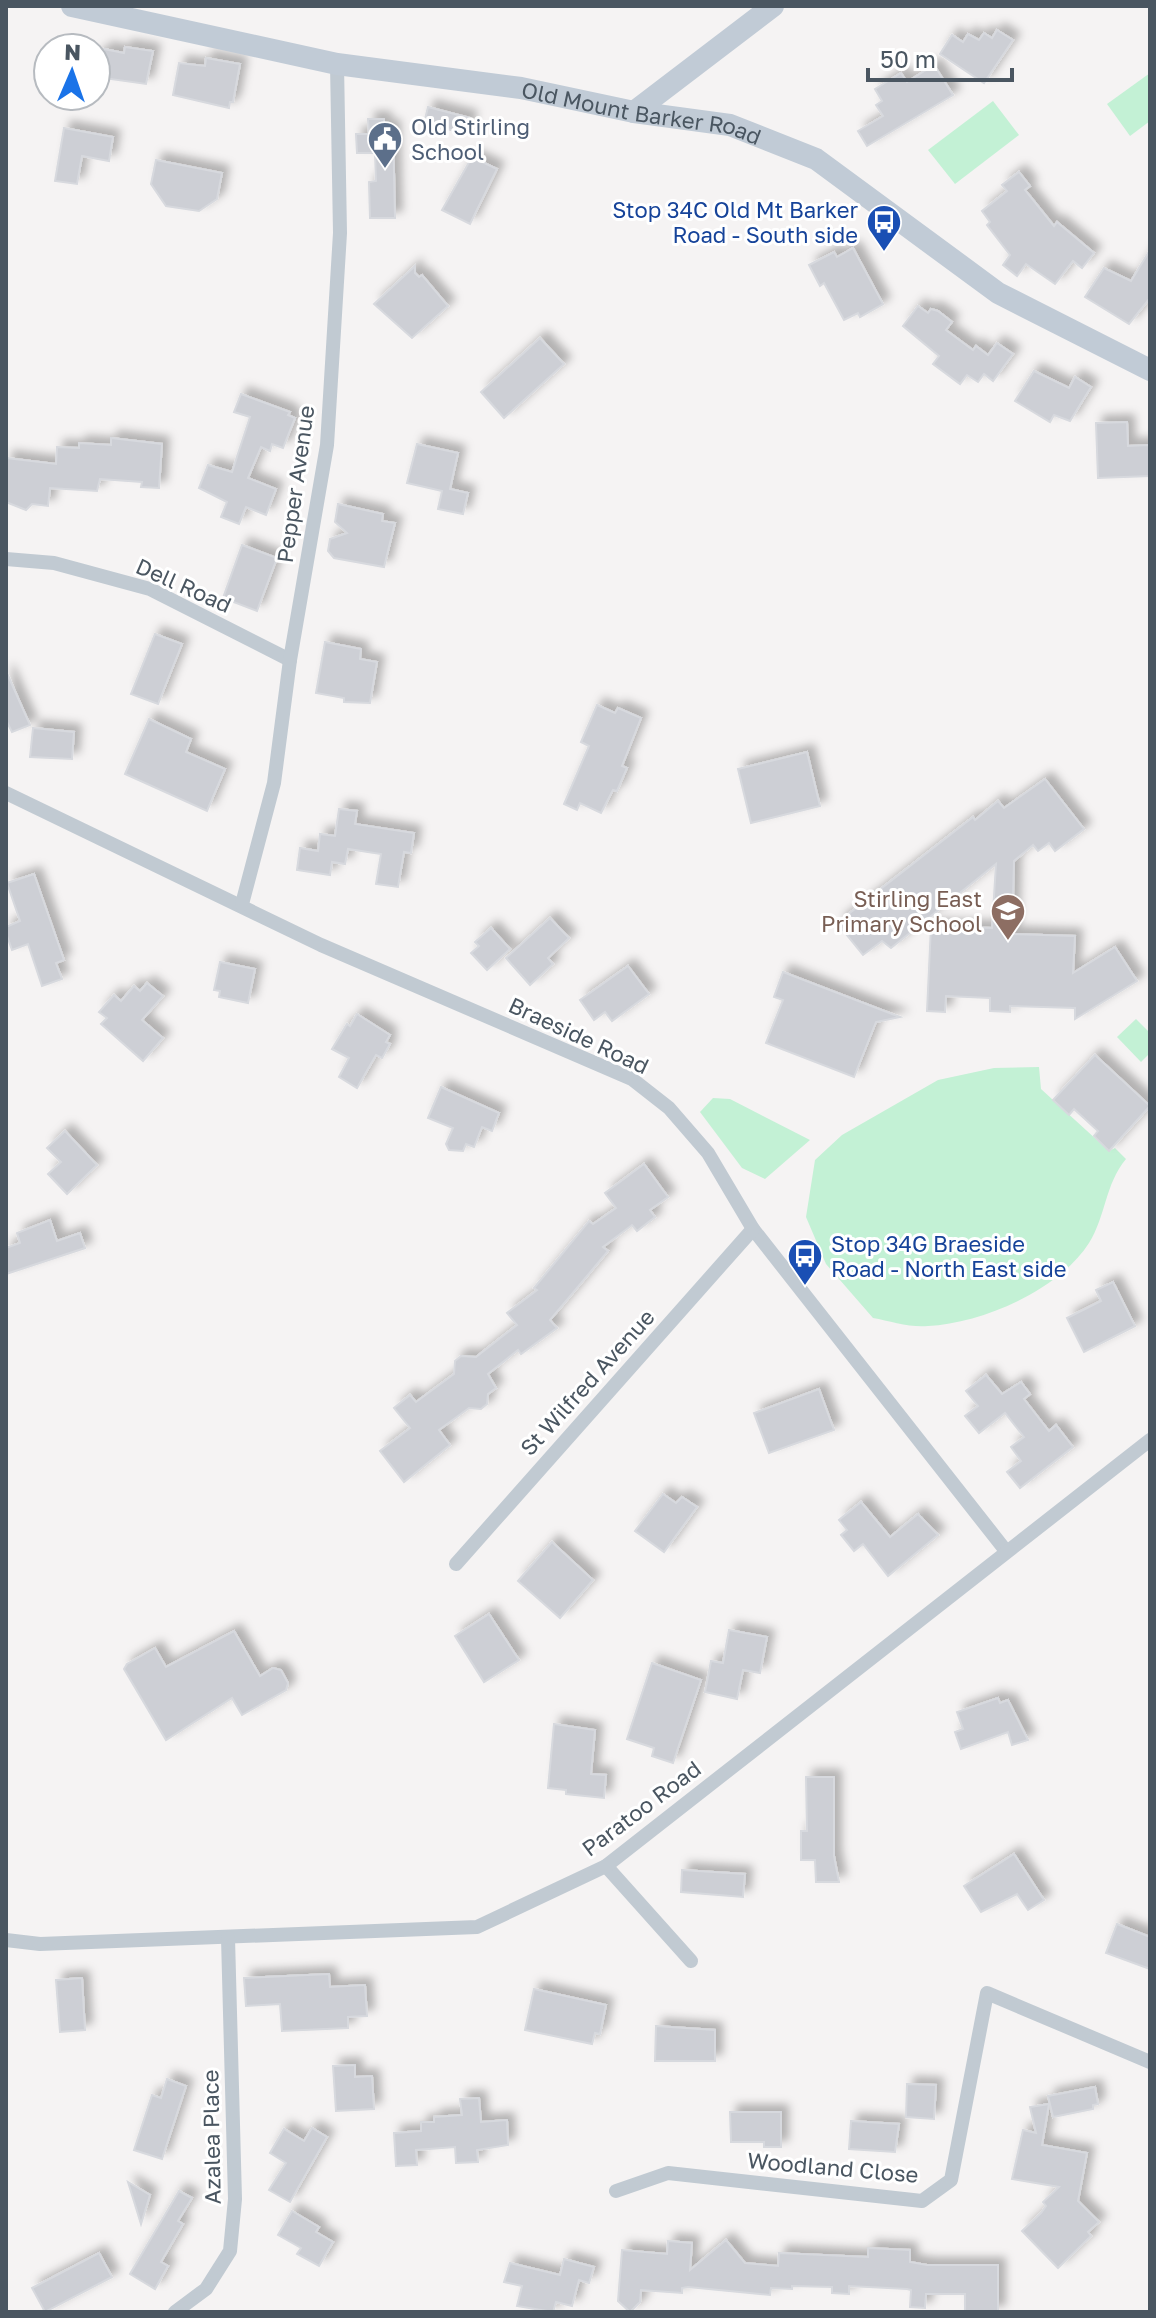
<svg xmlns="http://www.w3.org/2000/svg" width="1156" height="2318" font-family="'Golos Text',sans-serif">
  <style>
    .park { fill: #c3f1d5 }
    .building { fill: #cdcfd5; stroke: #d7d9de; stroke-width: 2; filter: url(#shadow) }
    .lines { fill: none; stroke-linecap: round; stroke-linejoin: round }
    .minor { stroke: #c1cad2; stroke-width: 14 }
    .secondary { stroke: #c1cbd6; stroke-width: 22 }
    .labels { text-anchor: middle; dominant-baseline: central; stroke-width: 6; stroke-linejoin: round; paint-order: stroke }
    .street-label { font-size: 22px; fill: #4a5661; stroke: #fff }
    .service-label { font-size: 22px; fill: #4e5e75; stroke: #fff; text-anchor: start }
    .transit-label { font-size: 22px; fill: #164399; stroke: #fff; text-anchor: end }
    .education-label { font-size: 22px; fill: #785e54; stroke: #fff; text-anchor: end }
  </style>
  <defs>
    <filter id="shadow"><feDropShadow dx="7" dy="-7" stdDeviation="4" flood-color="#0004"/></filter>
  </defs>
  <rect width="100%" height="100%" fill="#f5f3f3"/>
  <!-- park -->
  <g class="park">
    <polygon points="1150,73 1150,121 1130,136 1107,104"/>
    <polygon points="993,101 1019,135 955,184 928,150"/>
    <polygon points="1136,1019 1150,1033 1150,1053 1141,1062 1117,1037"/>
    <path d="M1039,1067l2,22 68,62 6,-3 11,11c-21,25 -20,57 -37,84 -30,47 -106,80 -161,83 -17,2 -38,-5 -55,-8l-47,-54 -20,-47 9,-57 27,-25 96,-55 56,-12z"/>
    <polygon points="713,1098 730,1099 810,1140 765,1179 742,1168 700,1112"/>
  </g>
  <!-- building -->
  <g class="building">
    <polygon points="997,30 1013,40 984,83 940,54 952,35 963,42 968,34 979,40 984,33 992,38"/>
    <polygon points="125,47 153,51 146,84 96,77 96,54 103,56 104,49 124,53"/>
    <polygon points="206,58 240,64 233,102 230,102 229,108 173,95 179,63 205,66"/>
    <polygon points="934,65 953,95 867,146 858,131 883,116 876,105 882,101 875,89 901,73 907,82"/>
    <polygon points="428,107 470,118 466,134 424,123"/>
    <polygon points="368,119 384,119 384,127 393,127 395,218 370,218 369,182 376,181 375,153 357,153 356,134 369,134"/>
    <polygon points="64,128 113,137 109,161 82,156 77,184 55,181"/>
    <polygon points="472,157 497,169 470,224 442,210"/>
    <polygon points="156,160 222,173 217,199 199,211 166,206 151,184"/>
    <polygon points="1019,172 1030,186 1025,190 1054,226 1057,222 1094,253 1082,268 1073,261 1055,284 1026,264 1017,276 1003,265 1010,255 987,225 990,222 982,211 1007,191 1002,185"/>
    <polygon points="853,248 883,304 860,317 858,313 844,320 824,283 820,286 809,265 834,252 837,257"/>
    <polygon points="1150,250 1150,298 1129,324 1085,297 1104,268 1131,281"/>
    <polygon points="415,266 415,273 419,277 422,275 448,306 412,338 374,304"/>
    <polygon points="918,306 928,313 931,309 938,311 952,322 946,330 973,350 976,346 988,355 997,343 1013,354 993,381 984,374 978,382 967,375 960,384 933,364 939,356 903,326"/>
    <polygon points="540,338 564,364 504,418 481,392"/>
    <polygon points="1034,371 1069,388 1075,377 1091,387 1070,421 1054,415 1050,422 1015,401"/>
    <polygon points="241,394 290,412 288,415 295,418 283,448 272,444 270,451 261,447 248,478 276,489 266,515 246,507 239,524 221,517 227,502 199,488 208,465 232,472 250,417 234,412"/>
    <polygon points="1127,422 1128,446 1149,445 1150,476 1098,478 1096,423"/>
    <polygon points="111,438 162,444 159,488 141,487 142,482 100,479 97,491 50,488 48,506 32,504 26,510 6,502 6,458 56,464 57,447 79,448 79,443 111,445"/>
    <polygon points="417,444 458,453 450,489 468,493 463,514 438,509 442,491 407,483"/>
    <polygon points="338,504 383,514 382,521 395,523 384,567 334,558 328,551 330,539 347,533 335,522"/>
    <polygon points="242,545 277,558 257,611 223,598"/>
    <polygon points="155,634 182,644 158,704 131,694"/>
    <polygon points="325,642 361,649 360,659 377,662 370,703 344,702 344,698 316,693"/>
    <polygon points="6,671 30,725 12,732 6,720"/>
    <polygon points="597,705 615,713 618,708 641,718 622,766 627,768 617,791 613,790 601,813 580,803 577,810 564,804 589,746 581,742"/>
    <polygon points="149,719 191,739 186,752 225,769 207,811 125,774"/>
    <polygon points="33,728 74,732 72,759 30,757"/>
    <polygon points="807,752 820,806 751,823 738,769"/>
    <polygon points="1045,779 1084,829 1055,851 1049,843 1038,851 1033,845 1014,861 1012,934 1075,936 1073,973 1115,947 1137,981 1075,1019 1075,1008 1010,1006 1010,1012 990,1011 990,998 946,996 945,1012 927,1011 931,926 992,928 996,864 891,948 882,941 863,955 837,923 973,817 975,820 998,801 1004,808"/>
    <polygon points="339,809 357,811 355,824 414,833 411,853 404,852 398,887 376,884 381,854 348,849 345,864 332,862 330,875 297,870 300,848 318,851 320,834 335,836"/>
    <polygon points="34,874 64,960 56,963 62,979 42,986 28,944 12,950 6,933 6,927 20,921 7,883"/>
    <polygon points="550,918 569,938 548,958 553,964 530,985 506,958"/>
    <polygon points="491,928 510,949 487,970 471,953 479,946 475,942"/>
    <polygon points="220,962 255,969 248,1003 219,997 220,991 214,990"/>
    <polygon points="628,966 649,994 612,1021 605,1012 594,1020 580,1000"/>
    <polygon points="783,972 900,1017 876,1022 854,1077 766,1043 783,1000 774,997"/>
    <polygon points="147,983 163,996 142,1020 163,1038 143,1061 101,1024 107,1018 99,1012 114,995 121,1001 134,986 140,991"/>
    <polygon points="357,1014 390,1035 386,1042 390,1044 382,1058 376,1055 357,1088 339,1077 349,1058 332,1049 347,1024 350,1026"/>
    <polygon points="1095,1055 1150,1106 1109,1151 1094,1136 1098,1131 1074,1109 1069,1115 1053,1100"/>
    <polygon points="441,1087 499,1113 492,1131 482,1127 474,1147 466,1144 463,1151 449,1150 446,1144 453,1128 428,1118"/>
    <polygon points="65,1131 97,1165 67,1194 48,1174 61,1162 47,1148"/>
    <polygon points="644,1164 668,1197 650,1210 655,1217 637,1231 632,1225 603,1247 608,1251 550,1320 557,1328 521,1354 518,1350 488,1374 496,1388 488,1394 487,1404 481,1409 469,1408 439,1430 450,1445 404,1482 380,1451 410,1428 394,1408 410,1395 416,1402 454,1374 455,1361 461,1356 476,1357 517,1325 507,1313 537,1290 534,1288 589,1221 593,1224 616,1208 605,1193"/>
    <polygon points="50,1220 57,1241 80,1233 85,1248 6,1274 6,1248 20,1243 17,1233"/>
    <polygon points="1113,1282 1135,1326 1084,1352 1067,1318 1101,1301 1096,1290"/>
    <polygon points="986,1375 1002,1394 1021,1382 1030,1394 1024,1399 1049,1431 1056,1425 1073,1447 1020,1488 1007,1472 1021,1461 1011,1447 1024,1437 1005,1413 979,1433 965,1416 978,1406 966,1391"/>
    <polygon points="819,1389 834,1430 769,1453 754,1413"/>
    <polygon points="663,1494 676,1503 682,1497 697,1507 664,1552 635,1531"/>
    <polygon points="861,1502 890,1537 918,1514 938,1535 888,1576 863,1544 854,1551 841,1535 847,1530 839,1520"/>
    <polygon points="552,1542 593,1580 560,1618 518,1581"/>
    <polygon points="489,1614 519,1660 484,1682 455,1636"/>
    <polygon points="729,1630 767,1637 760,1673 743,1670 737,1699 705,1692 711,1661 723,1663"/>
    <polygon points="234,1631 260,1676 273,1668 281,1670 288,1683 286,1690 242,1715 232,1698 166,1740 124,1669 127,1664 155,1648 166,1667"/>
    <polygon points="652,1663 701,1680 673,1763 652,1756 654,1748 627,1739"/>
    <polygon points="998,1698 1000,1703 1008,1700 1028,1740 1012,1745 1008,1732 961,1749 955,1732 963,1729 957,1712"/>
    <polygon points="554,1724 595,1730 591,1774 606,1775 604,1798 566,1794 566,1790 548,1788"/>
    <polygon points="806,1777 834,1777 834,1856 839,1882 816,1882 815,1860 801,1860 801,1831 807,1831"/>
    <polygon points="1014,1854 1044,1900 1028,1910 1017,1894 981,1912 964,1886"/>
    <polygon points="682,1870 745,1874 743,1897 681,1892"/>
    <polygon points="1117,1924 1150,1937 1150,1969 1106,1953"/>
    <polygon points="329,1974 330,1987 365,1985 367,2016 348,2017 348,2028 282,2031 280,2004 246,2006 244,1978"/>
    <polygon points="82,1978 85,2030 60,2032 56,1980"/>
    <polygon points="534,1989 606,2005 600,2034 595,2033 592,2044 525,2030"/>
    <polygon points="656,2026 715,2030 715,2061 655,2061"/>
    <polygon points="355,2065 355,2077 372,2076 374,2109 336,2111 333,2066"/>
    <polygon points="167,2079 186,2086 162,2159 134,2150 152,2095 161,2098"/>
    <polygon points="907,2084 936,2085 934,2119 906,2117"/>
    <polygon points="1095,2087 1098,2104 1093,2105 1093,2109 1053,2117 1048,2096"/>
    <polygon points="479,2098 481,2122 507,2120 508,2145 477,2150 478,2162 456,2163 455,2147 416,2150 417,2165 396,2166 394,2133 421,2131 421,2122 434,2122 434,2117 462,2115 460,2099"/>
    <polygon points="1049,2104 1042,2145 1087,2153 1078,2201 1099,2222 1088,2232 1091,2236 1058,2268 1022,2231 1041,2213 1046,2206 1043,2202 1059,2187 1012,2179 1023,2130 1036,2133 1030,2107"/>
    <polygon points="730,2112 781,2112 781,2147 764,2147 764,2142 731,2142"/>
    <polygon points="851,2121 899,2124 895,2152 849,2149"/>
    <polygon points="312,2128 327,2137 290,2202 269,2190 286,2163 270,2153 284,2129 304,2141"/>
    <polygon points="128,2182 150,2195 141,2224"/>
    <polygon points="179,2191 192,2198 178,2221 183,2224 161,2262 168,2266 155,2289 130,2274"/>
    <polygon points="292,2211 319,2227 316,2232 333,2242 319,2266 297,2254 301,2248 278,2235"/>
    <polygon points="726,2240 745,2263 778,2266 779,2253 868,2257 868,2248 910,2250 910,2262 927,2265 998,2265 998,2312 965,2312 965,2294 926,2294 925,2308 910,2307 911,2290 907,2289 849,2286 849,2294 832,2293 832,2287 792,2286 792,2289 771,2288 770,2295 688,2287 682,2288 682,2293 641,2290 640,2302 630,2312 618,2301 622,2250 667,2254 668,2241 692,2243 690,2270"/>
    <polygon points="99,2253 112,2277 45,2312 32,2288"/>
    <polygon points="564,2259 594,2267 589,2283 579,2280 572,2306 556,2302 553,2312 517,2306 522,2286 504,2282 510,2263 560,2275"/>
  </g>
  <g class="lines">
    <!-- minor -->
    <g class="minor">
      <polyline points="6,559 54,563 150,589 290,660"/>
      <polyline points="6,793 321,945 632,1079 669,1108 708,1153 753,1229 1006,1551"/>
      <polyline points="242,904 274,783 290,660 327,445 340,233 337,64"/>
      <polyline points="456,1564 753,1229"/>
      <polyline points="606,1866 691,1961"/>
      <polyline points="6,1940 40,1944 477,1927 606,1866 1150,1440"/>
      <polyline points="616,2191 668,2173 922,2201 951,2180 987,1993 1150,2062"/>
      <polyline points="175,2312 206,2289 230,2251 235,2199 228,1938"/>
    </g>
    <!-- secondary -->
    <g class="secondary">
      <path id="s1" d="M72,6l265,58 184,24 113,24 96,13 86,34 182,134 152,77"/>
      <polyline points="634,112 773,6"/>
    </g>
  </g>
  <!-- icons -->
  <defs>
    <g id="civic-pin" transform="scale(1.8)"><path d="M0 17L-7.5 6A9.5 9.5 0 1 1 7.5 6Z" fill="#5c6f8a" stroke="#fff"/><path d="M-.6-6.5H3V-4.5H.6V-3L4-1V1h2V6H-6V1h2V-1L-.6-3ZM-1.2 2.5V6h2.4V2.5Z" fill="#fff"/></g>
    <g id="bus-pin" transform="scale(1.8)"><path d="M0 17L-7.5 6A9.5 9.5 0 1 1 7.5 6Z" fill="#1a4fb4" stroke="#fff"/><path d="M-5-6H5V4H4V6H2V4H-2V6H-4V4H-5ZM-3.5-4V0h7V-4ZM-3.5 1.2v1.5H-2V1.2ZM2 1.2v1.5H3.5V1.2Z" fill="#fff"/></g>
    <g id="school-pin" transform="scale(1.8)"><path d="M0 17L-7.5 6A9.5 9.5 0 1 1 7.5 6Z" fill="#8d6e63" stroke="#fff"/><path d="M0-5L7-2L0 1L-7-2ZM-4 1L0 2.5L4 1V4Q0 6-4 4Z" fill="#fff"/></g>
  </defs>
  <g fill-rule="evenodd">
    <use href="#civic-pin" x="385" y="139"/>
    <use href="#bus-pin" x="884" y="222"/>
    <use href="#school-pin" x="1008" y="911"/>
    <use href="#bus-pin" x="805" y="1256"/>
  </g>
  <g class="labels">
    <!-- street labels -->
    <g class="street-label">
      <text stroke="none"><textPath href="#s1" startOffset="580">Old Mount Barker Road</textPath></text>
      <text transform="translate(295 484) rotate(-82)">Pepper Avenue</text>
      <text transform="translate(184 585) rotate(24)">Dell Road</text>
      <text transform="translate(579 1035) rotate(25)">Braeside Road</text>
      <text transform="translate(587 1382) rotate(-48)">St Wilfred Avenue</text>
      <text transform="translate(641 1808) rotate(-37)">Paratoo Road</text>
      <text transform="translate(211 2137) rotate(-91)">Azalea Place</text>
      <text transform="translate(833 2167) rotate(5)">Woodland Close</text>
    </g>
    <!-- service labels -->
    <g class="service-label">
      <text x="411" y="126">Old Stirling<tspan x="411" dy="25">School</tspan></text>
    </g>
    <!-- transit labels -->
    <g class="transit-label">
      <text x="858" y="209">Stop 34C Old Mt Barker<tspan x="858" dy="25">Road - South side</tspan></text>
      <text x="831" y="1243" text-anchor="start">Stop 34G Braeside<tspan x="831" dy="25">Road - North East side</tspan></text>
    </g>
    <!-- education labels -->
    <g class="education-label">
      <text x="982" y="898">Stirling East<tspan x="982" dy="25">Primary School</tspan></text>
    </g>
  </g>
  <!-- border -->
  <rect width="1156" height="2318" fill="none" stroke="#4a5661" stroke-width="16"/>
  <!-- north arrow -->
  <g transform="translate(72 72) rotate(2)"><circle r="38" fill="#ffffff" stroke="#b7bbc0" stroke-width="2"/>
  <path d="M0-6L14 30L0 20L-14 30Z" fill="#1a73e8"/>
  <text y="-12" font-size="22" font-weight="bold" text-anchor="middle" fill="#4a5661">N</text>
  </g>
  <!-- scale -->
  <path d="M868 68v12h144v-12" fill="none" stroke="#4a5661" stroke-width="4"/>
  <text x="880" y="68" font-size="24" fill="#4a5661" stroke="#ffffff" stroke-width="6" paint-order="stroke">50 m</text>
</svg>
